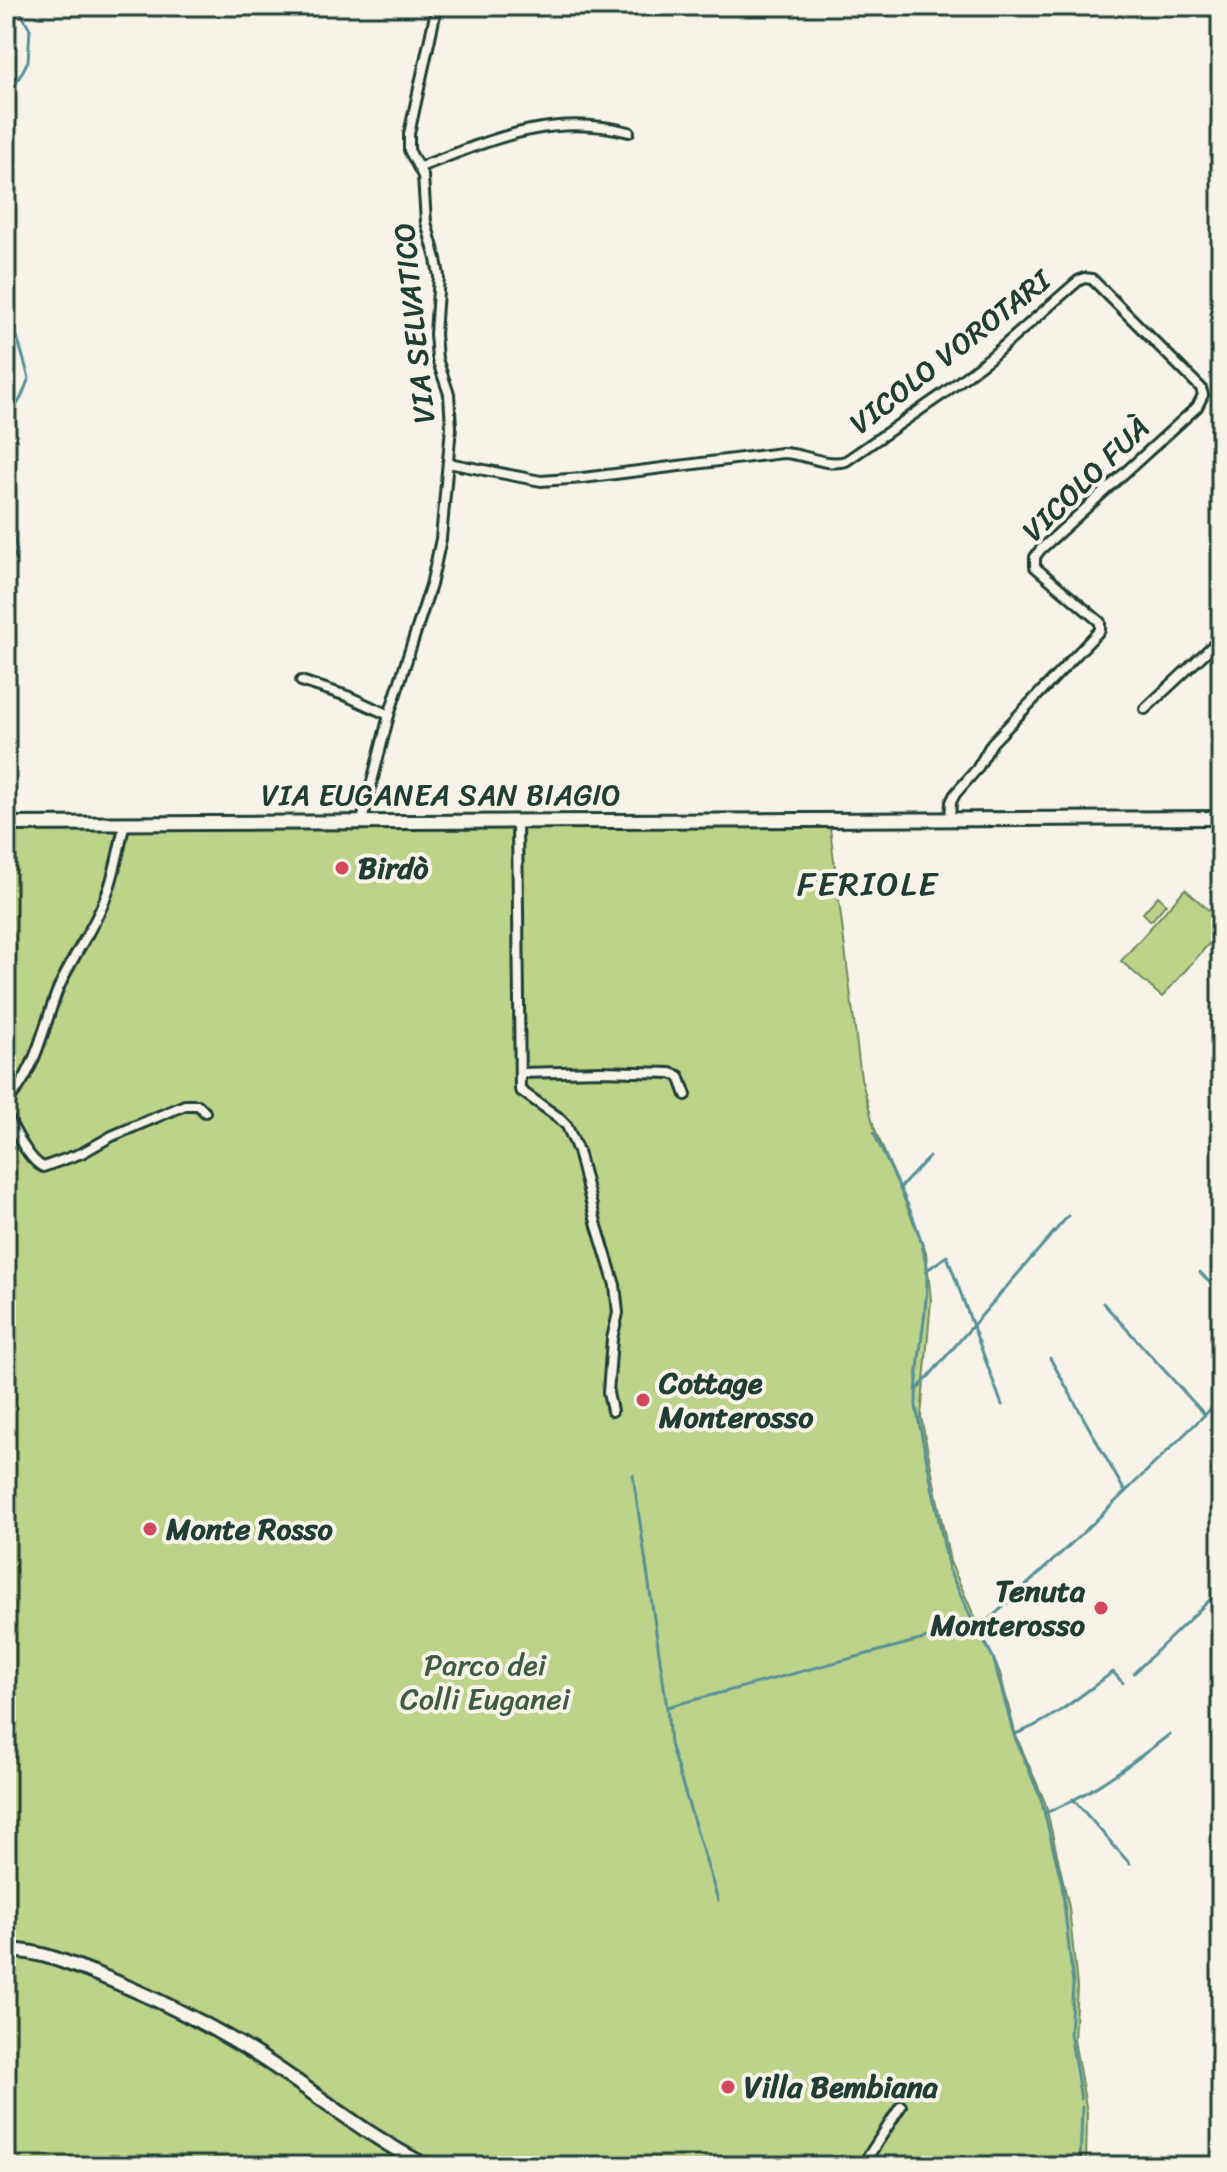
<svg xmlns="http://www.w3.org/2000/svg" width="1227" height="2172" font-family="Sriracha,sans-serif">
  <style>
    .green { fill: #bcd389; stroke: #6e885e; stroke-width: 2 }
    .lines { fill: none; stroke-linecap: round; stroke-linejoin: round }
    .stream { stroke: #569097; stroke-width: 3 }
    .street-casing { stroke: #1f3d34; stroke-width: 14 }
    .secondary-casing { stroke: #1f3d34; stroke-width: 18 }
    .street { stroke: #f7f3e8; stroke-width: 8 }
    .secondary { stroke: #f7f3e8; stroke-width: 12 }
    .poi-dot { fill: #d1495b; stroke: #f7f3e8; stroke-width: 3 }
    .labels { text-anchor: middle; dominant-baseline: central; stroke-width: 8; stroke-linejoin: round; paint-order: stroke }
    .street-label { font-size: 30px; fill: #1f3d34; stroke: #f7f3e8 }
    .poi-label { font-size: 30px; font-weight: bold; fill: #1f3d34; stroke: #f7f3e8; text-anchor: start }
    .park-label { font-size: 30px; fill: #3e5b45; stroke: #f7f3e8 }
    .quarter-label { font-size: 34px; letter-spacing: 2px; fill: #1f3d34; stroke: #f7f3e8 }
  </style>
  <rect width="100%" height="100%" fill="#f7f3e8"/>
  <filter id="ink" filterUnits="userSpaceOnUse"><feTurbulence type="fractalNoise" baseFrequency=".0125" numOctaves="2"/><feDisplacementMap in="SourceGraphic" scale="16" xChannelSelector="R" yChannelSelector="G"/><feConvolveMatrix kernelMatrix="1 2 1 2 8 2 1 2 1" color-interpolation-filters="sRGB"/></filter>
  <g filter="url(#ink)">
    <!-- green -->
    <g class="green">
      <polygon points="828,812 861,1078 874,1127 926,1252 931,1300 921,1417 950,1562 1000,1673 1016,1736 1045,1802 1069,1907 1077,1987 1074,2040 1087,2112 1086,2166 6,2166 6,819"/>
      <polygon points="1185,889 1221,921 1221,930 1162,997 1121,961"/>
      <polygon points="1158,896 1166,904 1151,921 1143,913"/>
    </g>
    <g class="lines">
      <!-- stream -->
      <g class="stream">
        <polyline points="6,102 28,61 30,29 17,6"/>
        <polyline points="6,298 29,378 21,398 6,423"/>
        <polyline points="6,510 17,551 6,570"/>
        <path d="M874,1133c19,44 52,96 53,145 0,43 -12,86 -11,129l33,163 26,56 18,31 21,78 27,64 21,85 11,100 -3,49 11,66"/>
        <polyline points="900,1188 929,1157"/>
        <polyline points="927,1270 947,1256 1002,1405"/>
        <polyline points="1200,1272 1221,1295"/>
        <polyline points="1103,1303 1205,1415"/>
        <polyline points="1050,1358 1124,1490"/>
        <polyline points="916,1391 1068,1216"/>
        <polyline points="633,1475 667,1707 670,1744 718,1900"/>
        <polyline points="978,1630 1087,1529 1221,1399"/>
        <polyline points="1134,1673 1221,1589"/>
        <polyline points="667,1707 973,1626"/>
        <path d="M1015,1734c37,-13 66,-39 98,-62l10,11"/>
        <polyline points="1073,1799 1130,1864"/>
        <path d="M1045,1813c42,-16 89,-51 125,-79"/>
        <polyline points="1080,2166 1082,2107"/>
      </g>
      <!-- street casing -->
      <g class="street-casing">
        <g id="street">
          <path d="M420,167c71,-27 131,-55 209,-35"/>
          <path d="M448,463l93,18 42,-3 199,-25c23,0 42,14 64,8l97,-67 48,-37 87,-76 6,-3 8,1 109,109 2,7 -6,12 -157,143 -5,7v10l65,55v8l-108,113 -15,26 -22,25 -4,8 -1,17"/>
          <polyline points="301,681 347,696 389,715"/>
          <polyline points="1145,709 1221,638"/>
          <polyline points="362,821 389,715 431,585 441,539 451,427 449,394 437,359 435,334 439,276 436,259 426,222 423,176 409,150 409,134 437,6"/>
          <polyline points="517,821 520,1090 558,1117 567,1126 578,1151 597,1226 615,1285 618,1313 612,1339 608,1393 612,1411"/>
          <polyline points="520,1073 601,1071 671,1073 679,1076 686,1095"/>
          <path d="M6,1101c28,-23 38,-76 51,-109 13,-33 35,-60 48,-93 10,-24 14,-51 20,-77"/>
          <path d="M6,1115c9,15 22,45 37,52l39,-14 30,-17 73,-31h13l7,7"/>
          <polyline points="862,2166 901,2106"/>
        </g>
      </g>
      <!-- secondary casing -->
      <g class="secondary-casing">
        <g id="secondary">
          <polyline points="6,824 1221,818"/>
          <path d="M6,1951c30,-2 61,12 88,22 62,25 124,55 180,93 51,34 98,73 153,100"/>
        </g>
      </g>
      <!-- street -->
      <use href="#street" class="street"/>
      <!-- secondary -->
      <use href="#secondary" class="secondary"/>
    </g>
  </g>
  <!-- markers -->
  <g class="poi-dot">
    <circle cx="342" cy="868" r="8"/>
    <circle cx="643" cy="1400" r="8"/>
    <circle cx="150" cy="1529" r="8"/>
    <circle cx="1101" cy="1608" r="8"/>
    <circle cx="728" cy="2087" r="8"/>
  </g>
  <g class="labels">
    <!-- street labels -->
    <g class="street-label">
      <text transform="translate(414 323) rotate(-96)">VIA SELVATICO</text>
      <text transform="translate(950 352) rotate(-38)">VICOLO VOROTARI</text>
      <text transform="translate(1086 479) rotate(-44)">VICOLO FUÀ</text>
      <text x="441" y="795">VIA EUGANEA SAN BIAGIO</text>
    </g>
    <!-- poi labels -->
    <g class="poi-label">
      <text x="358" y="868">Birdò</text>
      <text x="659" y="1383">Cottage<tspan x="659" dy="34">Monterosso</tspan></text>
      <text x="166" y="1529">Monte Rosso</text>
      <text x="1085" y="1591" text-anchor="end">Tenuta<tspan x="1085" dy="34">Monterosso</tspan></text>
      <text x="744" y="2087">Villa Bembiana</text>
    </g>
    <!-- park labels -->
    <g class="park-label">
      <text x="485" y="1665">Parco dei<tspan x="485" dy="34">Colli Euganei</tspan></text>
    </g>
    <!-- quarter labels -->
    <g class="quarter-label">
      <text x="868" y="884">FERIOLE</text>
    </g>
  </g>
  <!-- margin -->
  <rect width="1227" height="2172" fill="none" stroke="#f7f3e8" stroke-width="32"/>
  <rect x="16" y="16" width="1195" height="2140" fill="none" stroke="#1f3d34" stroke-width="3" filter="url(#ink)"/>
</svg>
